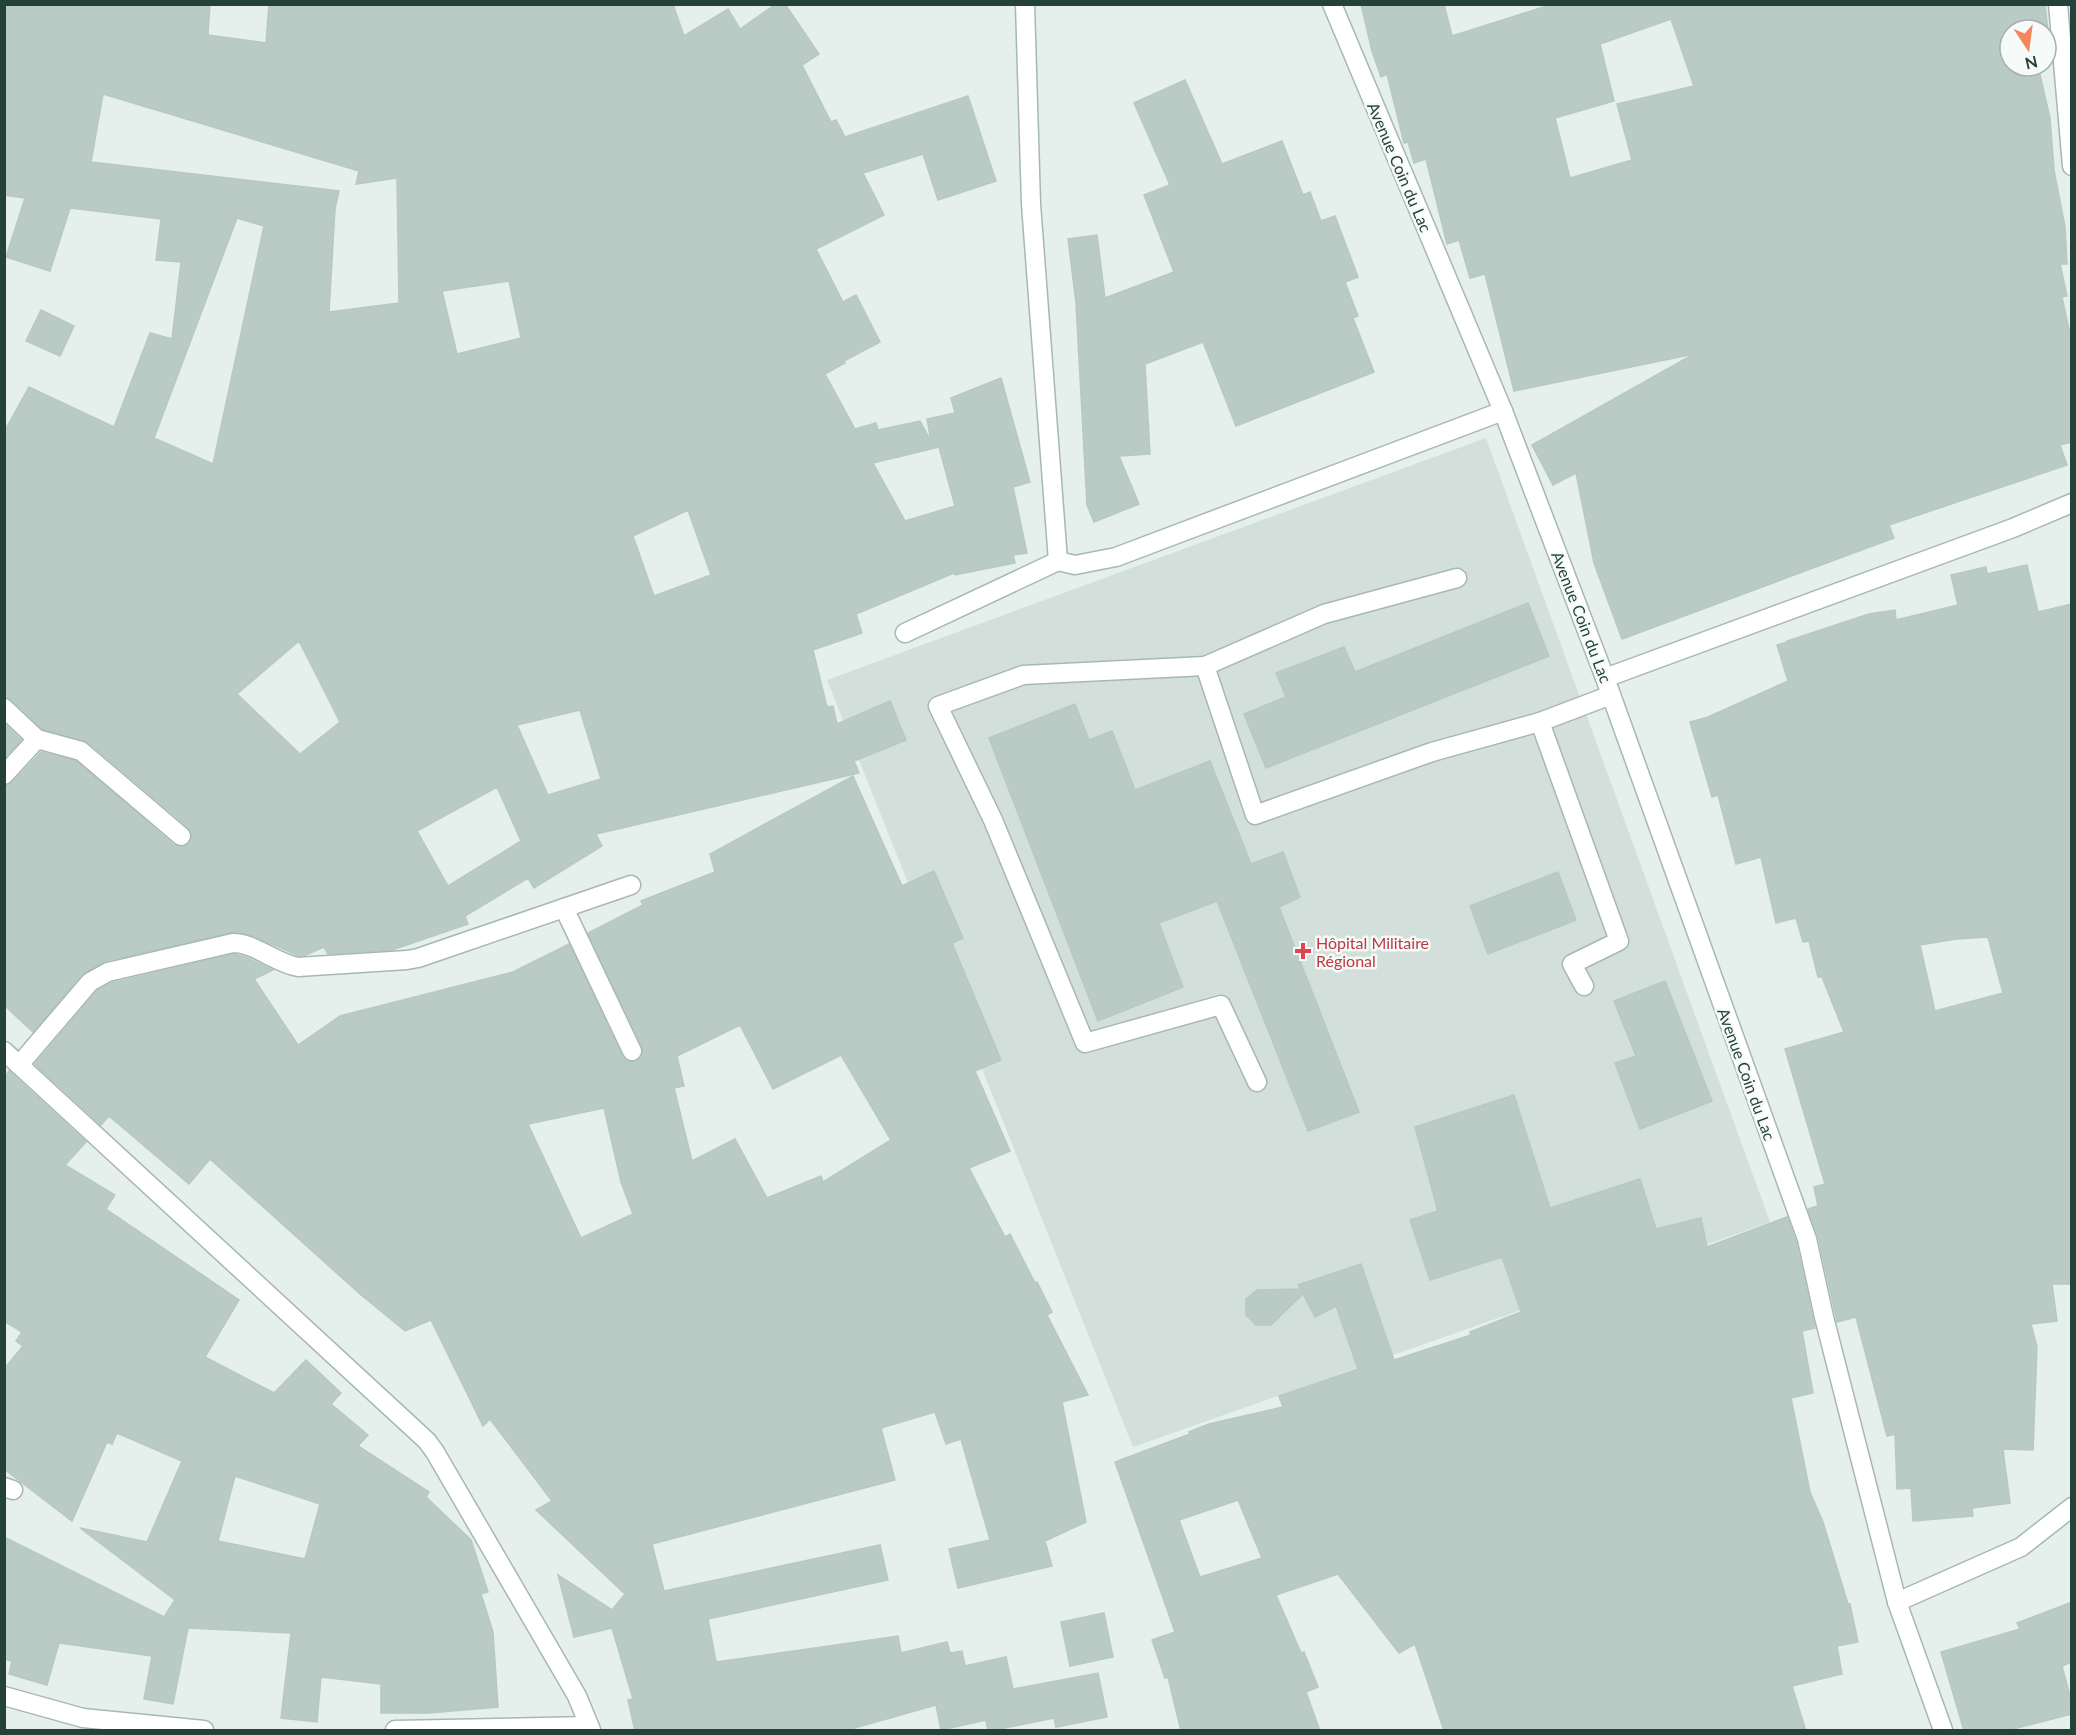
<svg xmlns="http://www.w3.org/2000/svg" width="2076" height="1735" font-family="Lato,sans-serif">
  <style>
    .built { fill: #d3dfda }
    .building { fill: #bacac4; stroke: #b7c9c2; stroke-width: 1.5; fill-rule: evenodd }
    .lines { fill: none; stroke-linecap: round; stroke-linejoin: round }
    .minor-casing { stroke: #a7b8b2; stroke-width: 21 }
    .minor { stroke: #fff; stroke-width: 18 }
    .health-dot { fill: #e0444e; stroke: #f6fbf9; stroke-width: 2 }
    .labels { text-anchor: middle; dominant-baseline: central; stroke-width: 5; stroke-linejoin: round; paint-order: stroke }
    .street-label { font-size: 16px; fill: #24423a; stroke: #f6fbf9 }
    .health-label { font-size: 16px; fill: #be3a42; stroke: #f6fbf9; text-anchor: start }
  </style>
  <rect width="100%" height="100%" fill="#e5efeb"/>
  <!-- built -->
  <polygon class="built" points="1486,438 1770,1222 1133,1447 827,680"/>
  <!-- building -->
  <g class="building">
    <path d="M4,4h206l-2,31 58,8 3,-39h404l11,32 44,-27 12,20 36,-25h9l34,50 -17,11 29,57 5,-2 9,17 123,-41 28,85 -58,19 -15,-46 -60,19 21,42 -68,34 27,53 13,-7 24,47 -36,19 1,2 -20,11 30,55 21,-6 2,7 42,-9 11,20 -4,-22 28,-6 -4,-15 50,-20 29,104 -17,5 14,66 -14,2 2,8 -60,12 -1,-2 -98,41 6,19 -49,17 14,57 6,-1 4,18 53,-23 16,39 -52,21 5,12 -263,61 6,12 -68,42 -6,-10 -63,38 3,8 -76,26 -64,4 -4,-7 -18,8 -7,1 -46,-20 -19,-4 -129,29 -23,13 -49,58 -29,-27v-219l8,-3 29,-31 35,9 98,84 6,2 5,-1 7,-9 -4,-10 -100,-85 -45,-13 -31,-29 -8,-3v-265l25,-45 85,40 36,-94 22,6 9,-77 -25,-2 5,-41 -91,-11 -20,63 -44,-14 19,-59 -21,-3zM103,94l256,77 -3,13 41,-6 2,125 -70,9 6,-103 4,-18 -248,-29zM237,218l27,8 -51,238 -59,-26zM509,281l12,57 -64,16 -15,-63zM939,447l16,59 -50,15 -32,-58zM688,510l23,65 -57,21 -21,-60zM299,641l41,81 -40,32 -63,-60zM580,710l21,69 -53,16 -31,-70zM497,787l24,54 -73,45 -31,-55z"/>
    <path d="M1361,4h83l8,32 101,-32h492l6,55 -5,1v-30h-36v36h28l12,52 4,52 11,57 2,37h-7l7,32 -5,1 10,46v99l-12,3 7,20 -178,60 5,13 -272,101 -28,-76 -18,-90 -23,12 -21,-40 162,-91 -180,37 -29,-117 -15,4 -11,-38 -12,4 -21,-85 -12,4 -6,-21 -4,1 -17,-69 -6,3 -9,-26zM1671,19l23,67 -77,18 15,56 -62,18 -15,-60 59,-17 -14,-57z"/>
    <polygon points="1185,80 1222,164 1282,141 1303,195 1310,192 1321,221 1335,216 1358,277 1345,282 1358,316 1353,318 1374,372 1236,426 1203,342 1145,364 1150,454 1119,456 1139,504 1094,522 1087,505 1076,303 1068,239 1097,235 1105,298 1174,272 1144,195 1170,185 1134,103"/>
    <polygon points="41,310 74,326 60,356 26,341"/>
    <path d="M2027,565l11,47 34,-8v680h-20l5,37 -26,3 6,23 -4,103 -30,-1 7,54 -38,5 1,8 -60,5 -2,-33 -14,1 -2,-55 -8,2 -31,-119 -19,5 -19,-86 -10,-27 10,-3 -4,-19 11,-3 -40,-135 59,-17 -22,-55h-4l-9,-36 -6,1 -7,-24 -20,5 -15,-66 -25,7 -18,-69 -6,2 -22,-75 18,-5 80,-36 -11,-36 10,-3v-1l82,-27 26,-4 1,10 62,-15 -7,-30 35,-8 1,7zM1988,937l15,56 -68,18 -15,-66 36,-6z"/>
    <polygon points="1528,603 1549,656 1266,768 1244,714 1286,697 1276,673 1344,647 1355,672"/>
    <polygon points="1075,704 1089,740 1112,731 1135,790 1210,761 1251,864 1283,852 1300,897 1279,907 1359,1112 1308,1131 1217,901 1159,923 1183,987 1098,1021 989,738"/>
    <polygon points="4,724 21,740 4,758"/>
    <path d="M853,776l49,110 32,-15 29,67 -11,5 49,117 -26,11 35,80 -41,17 36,69 5,-3 25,49 2,-1 15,30 -5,3 41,80 -26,7 24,120 -41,19 7,25 -94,22 -9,-39 41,-9 -29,-101 -15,5 -11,-32 -54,16 14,52 -243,64 12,47 216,-46 8,35 -180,39 8,43 182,-26 3,17 46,-11 3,11 12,-2 3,15 41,-9 7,32 85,-16 9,44 -51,10 -2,-9 -64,13h-2l-2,-11 -45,10 -5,-25 -92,26h-209l-7,-31 5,-1 -21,-71 -38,9 -16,-62 54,35 13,-16 -89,-84 16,-9 -62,-82 -7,7 -52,-106 -26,11 -45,-37 -150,-135 -21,25 -80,-68 -8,9 -66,-61 62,-73 15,-8 122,-29 11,3 28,13 -19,9 44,66 42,-29 173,-44 56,-28 53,112 4,5h10l6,-4v-11l-54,-113 55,-28 -2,-4 74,-29 -5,-18zM740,1025l33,64 68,-34 50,85 -68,42 -2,-6 -54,22 -32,-59 -43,22 -18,-73 10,-2 -7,-30zM604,1108l17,74 12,32 -52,24 -53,-114z"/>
    <polygon points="1558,872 1576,920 1488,954 1470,906"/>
    <polygon points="1665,981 1712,1101 1640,1129 1615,1063 1636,1056 1614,1001"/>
    <path d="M9,1071l77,71 -21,23 50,30 -9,14 133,91 -34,57 69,36 32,-33 35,33 -10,11 37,31 -10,11 71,46 -3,5 45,43 17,52 -7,2 12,38 5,75 -69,6h-48v-29l-60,-7 -4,45 -36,-4 10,-85 -103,-5 -15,76 -29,-5 8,-43 -93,-13 -12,42 -38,-11 3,-13 -8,-2v-122l160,80 11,-17 -95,-72 67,14 35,-81 -65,-28 -5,11 -5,-2 -35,79 -68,-52v-100l19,-23 -7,-5 6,-9 -18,-11v-243zM235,1476l85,28 -15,55 -87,-18z"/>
    <path d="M1514,1095l36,113 90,-29 16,50 45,-11 6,29 80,-30 9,25 19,86 -13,3 11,62 -22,5 19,94 13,30 25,82h2l8,38 -21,4 5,28 -50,12 14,45h-362l-29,-87 -16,9 -61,-79 -62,21 25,58 3,-1 14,35 -12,5 14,39h-139l-13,-54 -3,1 -13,-38 23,-8 -60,-170 75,-28 -1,-2 20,-8 74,-17 -4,-11 79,-27 -22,-63 -21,11 -12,-23 -32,31h-15l-10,-10v-16l11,-9 44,-1 -3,-4 63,-21 33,96 77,-25 -1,-3 51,-20 -19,-55 -72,23 -20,-60 28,-9 -23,-84zM1238,1500l24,58 -62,19 -21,-57z"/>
    <polygon points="2072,1602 2072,1662 2062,1666 2072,1703 2072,1714 2005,1731 1964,1731 1941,1652 2020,1629 2017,1623"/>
    <polygon points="1104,1613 1113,1657 1070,1666 1061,1622"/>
  </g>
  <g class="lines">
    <!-- minor casing -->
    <g class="minor-casing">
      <g id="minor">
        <polyline points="1025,4 1031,204 1058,561"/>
        <polyline points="1332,4 1503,411 1605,678 1807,1239 1824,1317 1897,1602 1943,1730"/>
        <polyline points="2058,4 2072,166"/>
        <polyline points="1457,578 1324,614 1205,666 1255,815 1432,752 1540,722"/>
        <polyline points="905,633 1058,561 1075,565 1116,557 1503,411"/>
        <polyline points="1205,666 1023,675 938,706 993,820 1085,1043 1221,1005 1257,1082"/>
        <polyline points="1605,678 2013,528 2072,503"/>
        <polyline points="4,708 37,739 4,775"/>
        <polyline points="37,739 81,751 181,836"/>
        <polyline points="564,908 632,1051"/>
        <polyline points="1584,986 1572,964 1619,941 1540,722 1611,695"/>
        <polyline points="4,1051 427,1441 435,1452 577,1696 591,1730"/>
        <path d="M19,1065l71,-83 18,-10 125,-29c22,0 42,20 65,24l109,-7 11,-2 213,-73"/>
        <polyline points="4,1487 13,1490"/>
        <polyline points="1897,1602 2021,1547 2072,1507"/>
        <polyline points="4,1696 83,1718 204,1730"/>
        <polyline points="395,1730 589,1726"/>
      </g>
    </g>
    <!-- minor -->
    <use href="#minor" class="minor"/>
  </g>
  <!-- markers -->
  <path class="health-dot" d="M1300 942h6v6h6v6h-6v6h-6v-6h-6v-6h6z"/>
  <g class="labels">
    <!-- street labels -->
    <g class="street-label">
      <text transform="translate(1400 167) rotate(67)">Avenue Coin du Lac</text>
      <text transform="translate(1582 617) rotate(69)">Avenue Coin du Lac</text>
      <text transform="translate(1747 1074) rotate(70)">Avenue Coin du Lac</text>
    </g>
    <!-- health labels -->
    <g class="health-label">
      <text x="1316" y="942">Hôpital Militaire<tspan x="1316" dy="18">Régional</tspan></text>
    </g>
  </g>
  <!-- border -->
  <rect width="2076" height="1735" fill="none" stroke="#24423a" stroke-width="12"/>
  <!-- north arrow -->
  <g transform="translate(2028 48) rotate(167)"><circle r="28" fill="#f6fbf9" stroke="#a2b1ad" stroke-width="1.5"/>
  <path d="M0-4.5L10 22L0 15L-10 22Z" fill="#f5855e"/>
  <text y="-9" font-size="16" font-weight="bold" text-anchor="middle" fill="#24423a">N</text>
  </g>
</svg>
